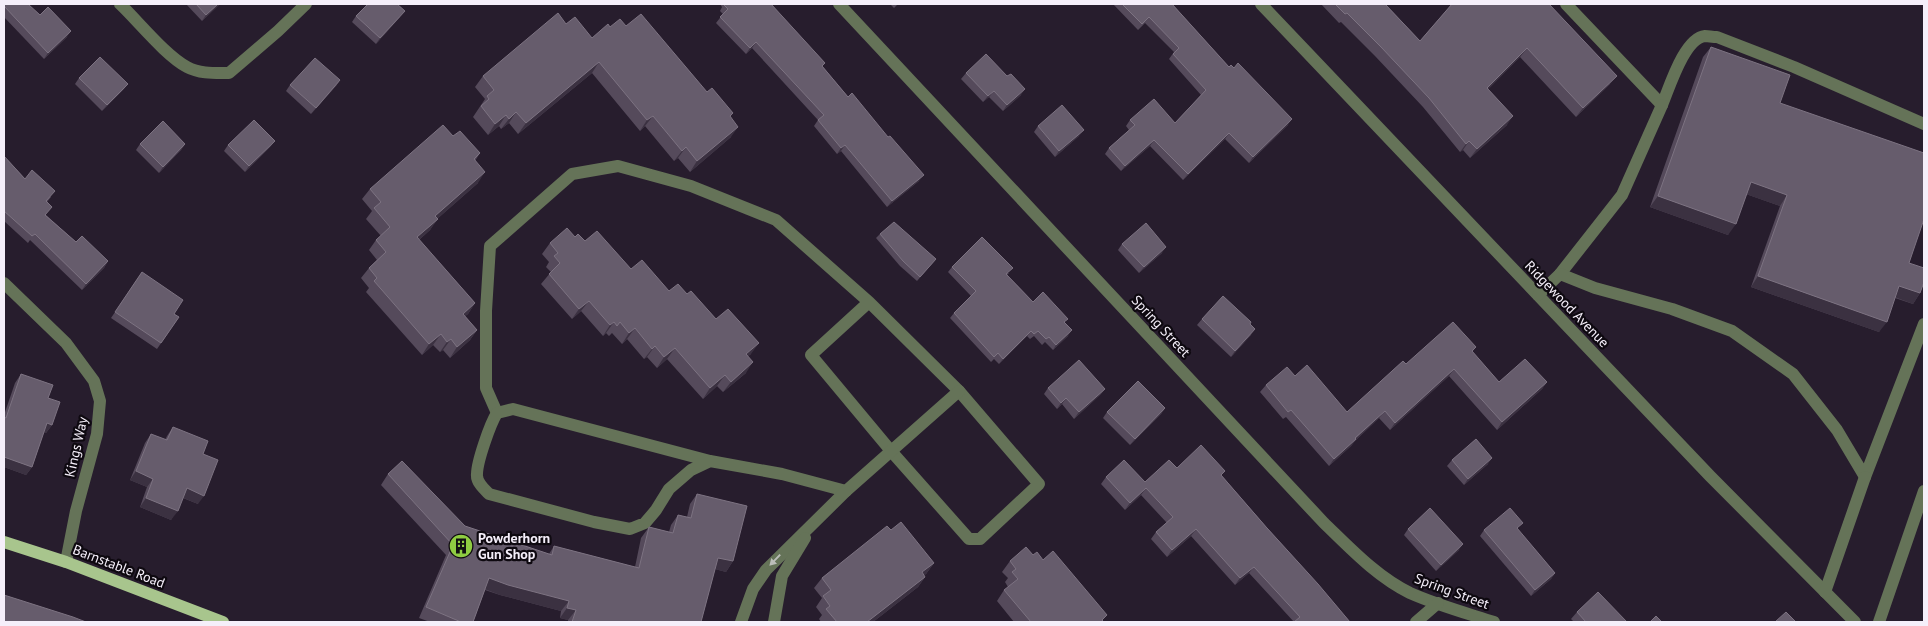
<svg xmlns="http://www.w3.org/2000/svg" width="1928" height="626" font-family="'PT Sans',sans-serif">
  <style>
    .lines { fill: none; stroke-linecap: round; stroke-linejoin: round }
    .minor { stroke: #657358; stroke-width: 12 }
    .major { stroke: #a8c58d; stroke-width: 12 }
    .wall { fill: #554a5b }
    .shaded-wall { fill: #3b3141 }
    .building { fill: #665c6c; stroke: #7d7382 }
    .oneway { fill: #bbbdb9 }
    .labels { text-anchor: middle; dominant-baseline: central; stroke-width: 4.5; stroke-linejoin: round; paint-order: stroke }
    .street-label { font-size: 14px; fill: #f5effa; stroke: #0e0910 }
    .poi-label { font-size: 14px; font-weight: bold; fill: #f5effa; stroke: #0e0910; text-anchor: start }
  </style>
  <rect width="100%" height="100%" fill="#271d2d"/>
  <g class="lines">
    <!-- minor -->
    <g class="minor">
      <path d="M120,4c19,18 45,51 67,63 13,7 28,6 42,6l49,-42 28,-27"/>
      <path d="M839,4l485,519c26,25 53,54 86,70 27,12 56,20 84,29"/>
      <polyline points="1261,4 1710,476 1855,622"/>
      <path d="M1566,4l96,101c7,-16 22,-67 43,-69 3,0 8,1 12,1l77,30 130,57"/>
      <polyline points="1560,274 1622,195 1662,105"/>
      <polyline points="4,283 66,343 94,381 100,401 97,434 76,511 66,562"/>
      <polyline points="1538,295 1560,274 1595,288 1672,309 1732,331 1793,374 1837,430 1865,477 1924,324"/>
      <polyline points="497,413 486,388 486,311 490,246 572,174 618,166 691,186 776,220 869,302 959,391 1039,484 980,539 969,539 891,451 811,355 869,302"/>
      <path d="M710,461l-19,9 -22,19 -13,21 -11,13 -15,6 -36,-7 -105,-28c-5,-5 -13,-12 -12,-20 0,-12 13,-50 20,-61l16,-4 197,52 72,13 64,17"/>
      <polyline points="1825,592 1865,477"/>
      <polyline points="741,622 753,589 766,570 846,491 959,391"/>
      <polyline points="774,622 782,576 805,538"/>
      <polyline points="1416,622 1438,603"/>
      <polyline points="1879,622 1924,491"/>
    </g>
    <!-- major -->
    <polyline class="major" points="4,542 66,562 223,622"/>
  </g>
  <!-- wall -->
  <g class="wall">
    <polygon points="4,4 40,15 67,37 44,59 4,17"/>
    <polygon points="186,4 220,4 202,21"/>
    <polygon points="720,4 771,4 823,67 919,181 887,207 841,151 837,154 814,126 818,120 752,48 746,54 716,23 723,14 720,11 722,7"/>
    <polygon points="890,4 898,4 894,8"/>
    <polygon points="1113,4 1172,4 1229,67 1288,125 1249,163 1225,139 1183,180 1150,146 1121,171 1105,154 1109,148 1129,130 1126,126 1130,120 1175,123 1201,95 1169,59 1174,52 1145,23 1138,30"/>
    <polygon points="1321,4 1385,4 1420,41 1452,4 1610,84 1576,117 1520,57 1488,89 1507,125 1470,158 1463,150 1460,152 1423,107 1375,56 1341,22 1339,23"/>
    <polygon points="356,16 400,17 376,44 352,22"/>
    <polygon points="566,24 592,38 610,27 626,26 733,113 730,117 731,137 690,172 678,158 674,161 645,126 640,131 592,73 518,134 509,123 501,129 499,126 488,135 473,117 485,99 475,87 483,76"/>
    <polygon points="1711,47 1780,103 1909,263 1920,293 1913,304 1895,298 1879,332 1751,287 1780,206 1746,194 1728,235 1650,207 1703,57"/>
    <polygon points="966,73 1007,76 1021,95 1003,111 989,97 983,102 961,79"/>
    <polygon points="79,78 128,84 123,90 102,111 75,84"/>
    <polygon points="340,80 336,86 311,114 286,91 290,85"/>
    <polygon points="1038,126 1079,136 1055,157 1034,132"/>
    <polygon points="453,136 480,153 475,161 478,183 437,219 430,230 419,240 475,303 468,314 465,316 477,330 470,340 450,358 443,350 440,352 433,345 422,355 366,292 369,288 361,278 369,268 377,260 369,250 376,240 381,236 366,219 372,211 362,199 370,189"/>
    <polygon points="275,141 270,147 245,172 224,151 228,145"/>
    <polygon points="140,144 185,144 181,150 159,173 136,150"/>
    <polygon points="4,156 25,179 51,197 47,202 46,215 76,242 108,261 104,268 82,290 30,240 28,243 4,221"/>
    <polygon points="880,234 936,259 917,281 900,266 876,238"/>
    <polygon points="575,237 585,241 631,269 669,291 687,294 716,319 751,354 748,356 746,373 723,392 717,386 703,399 667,359 657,368 647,357 644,359 627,339 622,344 612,333 609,336 606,333 603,336 581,311 572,319 541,284 551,272 546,267 549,262 542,254 550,243"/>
    <polygon points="1122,244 1162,253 1139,273 1118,250"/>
    <polygon points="952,267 1009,273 1007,275 1033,302 1065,323 1068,336 1053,350 1045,342 1042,345 1034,336 1030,339 1027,336 999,364 994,359 991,362 950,318 954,313 971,296 948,272"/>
    <polygon points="142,272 174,314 179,317 157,349 111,318"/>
    <polygon points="1202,319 1250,324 1251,335 1231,357 1197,325"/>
    <polygon points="1476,347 1472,352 1499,382 1547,382 1542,389 1497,430 1449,376 1390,430 1379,418 1355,441 1351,446 1329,466 1286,417 1283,419 1260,392 1266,385 1295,376 1347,412 1406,364"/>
    <polygon points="21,374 48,398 52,425 46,433 44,432 32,467 26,475 4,467 4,415 15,383"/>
    <polygon points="1048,388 1105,389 1100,395 1074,419 1062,404 1057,409 1044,394"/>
    <polygon points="1165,408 1161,414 1130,445 1103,418 1107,412"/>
    <polygon points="173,427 203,454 198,504 183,498 171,520 140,507 147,487 130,480 145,443 151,434 165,440 167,436"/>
    <polygon points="1452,460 1488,464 1464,485 1447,466"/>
    <polygon points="1177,468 1222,476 1267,528 1350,622 1294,622 1249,573 1235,585 1191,536 1167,557 1151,539 1156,532 1167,523 1141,495 1125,510 1101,484 1106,477 1145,482"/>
    <polygon points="388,474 465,526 549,554 554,546 635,567 641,538 649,527 669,532 671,525 678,515 687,517 690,504 697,494 733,561 726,572 715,569 701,622 568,622 568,620 560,618 561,611 500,595 485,590 473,622 430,622 419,618 446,555 381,485"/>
    <polygon points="1408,529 1459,550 1436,571 1404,535"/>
    <polygon points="891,530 934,563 926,574 924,575 925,577 918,587 873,622 821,622 819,619 822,615 816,607 822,598 814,588 822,578"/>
    <polygon points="1484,530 1518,530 1555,573 1551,579 1531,596 1480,536"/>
    <polygon points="1033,555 1043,560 1104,622 1014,622 997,601 1004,590 1008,587 1005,582 1008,578 1002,572 1010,561"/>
    <polygon points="1577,612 1627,622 1574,622 1571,619"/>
  </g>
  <!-- shaded-wall -->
  <g class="shaded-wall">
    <polygon points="218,4 220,4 202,21 206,15"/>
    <polygon points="405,11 400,17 376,44 380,38"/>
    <polygon points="71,31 67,37 44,59 48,53"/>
    <polygon points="756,42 752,48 746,54 750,48"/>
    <polygon points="1527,48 1520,57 1481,97 1487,88"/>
    <polygon points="599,62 592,73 518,134 526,123"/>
    <polygon points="1617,76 1610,84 1576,117 1583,108"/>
    <polygon points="340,80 336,86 311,114 316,108"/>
    <polygon points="128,84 123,90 102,111 107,105"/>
    <polygon points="1025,89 1021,95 1003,111 1007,105"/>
    <polygon points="994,91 989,97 983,102 988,96"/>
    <polygon points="516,112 509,123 501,129 509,119"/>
    <polygon points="506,115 499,126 488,135 495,124"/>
    <polygon points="653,116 645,126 640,131 647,120"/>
    <polygon points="1513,116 1507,125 1470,158 1477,149"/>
    <polygon points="1292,119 1288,125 1249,163 1253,157"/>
    <polygon points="738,127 731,137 690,172 697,161"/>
    <polygon points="1084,130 1079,136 1055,157 1059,151"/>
    <polygon points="1229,133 1225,139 1183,180 1188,174"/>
    <polygon points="1154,140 1150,146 1121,171 1125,166"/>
    <polygon points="275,141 270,147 245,172 249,166"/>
    <polygon points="1469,141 1463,150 1460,152 1466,144"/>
    <polygon points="185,144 181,150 159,173 163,167"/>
    <polygon points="845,145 841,151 837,154 841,148"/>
    <polygon points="686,147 678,158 674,161 682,151"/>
    <polygon points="485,172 478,183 428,227 435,216"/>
    <polygon points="924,175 919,181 887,207 892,201"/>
    <polygon points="1751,182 1787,195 1780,206 1743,193"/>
    <polygon points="1658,196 1736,224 1728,235 1650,207"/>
    <polygon points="438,219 430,230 410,248 417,237"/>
    <polygon points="1166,247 1162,253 1139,273 1144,267"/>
    <polygon points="108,261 104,268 82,290 86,284"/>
    <polygon points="1758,276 1887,322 1879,332 1751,287"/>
    <polygon points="1899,286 1920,293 1913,304 1892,296"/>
    <polygon points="589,301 581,311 572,319 579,309"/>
    <polygon points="475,303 468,314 456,324 463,314"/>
    <polygon points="614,322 606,333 603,336 610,325"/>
    <polygon points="635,328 627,339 622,344 629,333"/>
    <polygon points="1255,329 1251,335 1231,357 1235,351"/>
    <polygon points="477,330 470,340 450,358 457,347"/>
    <polygon points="1072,330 1068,336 1053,350 1056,345"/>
    <polygon points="1031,331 1027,336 999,364 1003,359"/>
    <polygon points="441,334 433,345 422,355 429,344"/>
    <polygon points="451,339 443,350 440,352 447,342"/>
    <polygon points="759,343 751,354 739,365 746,354"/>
    <polygon points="655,346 647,357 644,359 652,349"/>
    <polygon points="675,348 667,359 657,368 664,357"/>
    <polygon points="753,362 746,373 723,392 731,382"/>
    <polygon points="1454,369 1449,376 1390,430 1395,423"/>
    <polygon points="725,375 717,386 703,399 710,388"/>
    <polygon points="1547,382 1542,389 1497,430 1502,422"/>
    <polygon points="1105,389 1100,395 1074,419 1079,412"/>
    <polygon points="1066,398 1062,404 1057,409 1061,403"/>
    <polygon points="1165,408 1161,414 1130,445 1135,439"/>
    <polygon points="1385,411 1379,418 1355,441 1351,446 1329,466 1334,459"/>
    <polygon points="47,423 52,425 46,433 41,432"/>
    <polygon points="4,457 32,467 26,475 4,467"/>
    <polygon points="1492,458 1488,464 1464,485 1468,479"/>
    <polygon points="136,471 153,479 147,487 130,480"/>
    <polygon points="187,488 204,496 198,504 181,497"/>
    <polygon points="1146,488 1141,495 1125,510 1130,503"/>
    <polygon points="146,498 178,511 171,520 140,507"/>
    <polygon points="1196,529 1191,536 1167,557 1172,550"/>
    <polygon points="1463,544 1459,550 1436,571 1441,565"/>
    <polygon points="718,558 733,561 726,572 711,568"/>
    <polygon points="934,563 926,574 914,583 922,572"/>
    <polygon points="1254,567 1249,573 1235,585 1240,578"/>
    <polygon points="1555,573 1551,579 1531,596 1535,590"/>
    <polygon points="925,577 918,587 873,622 867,622"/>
    <polygon points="489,578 569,601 561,611 500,595 482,588"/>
    <polygon points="567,608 576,610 568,620 560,618"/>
  </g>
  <!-- building -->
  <g class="building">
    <polygon points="4,4 28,4 40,15 48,7 71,31 48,53 4,6"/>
    <polygon points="196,4 218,4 206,15"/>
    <polygon points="368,4 397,4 405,11 380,38 356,16"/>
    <polygon points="725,4 771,4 825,63 822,66 848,97 852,93 888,137 890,136 924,175 892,201 845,145 841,148 818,120 824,115 756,42 750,48 720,17 728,9 724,5"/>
    <polygon points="1122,4 1172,4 1229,67 1231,65 1234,68 1238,63 1292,119 1253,157 1229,133 1188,174 1154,140 1125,166 1109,148 1135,125 1130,120 1154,99 1175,123 1206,90 1173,54 1179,48 1149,17 1142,24"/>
    <polygon points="1335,4 1385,4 1420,41 1452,4 1549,4 1617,76 1583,108 1527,48 1487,88 1513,116 1477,149 1469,141 1466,144 1429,98 1381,47 1347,13 1345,14"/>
    <polygon points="558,13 566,24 575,17 592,38 608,24 610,27 620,19 626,26 641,14 707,92 712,88 733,113 730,116 738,127 697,161 686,147 682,151 653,116 647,120 599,62 526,123 516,112 509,119 506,115 495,124 481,106 489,99 487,96 494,90 483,76"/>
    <polygon points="1711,47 1790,75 1780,103 1924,153 1924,219 1909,263 1924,268 1924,282 1920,293 1899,286 1887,322 1758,276 1787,195 1751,182 1736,224 1658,196"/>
    <polygon points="986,54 1007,76 1011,74 1025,89 1007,105 994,91 988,96 966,73"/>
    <polygon points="100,57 128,84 107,105 79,78"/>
    <polygon points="315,58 340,80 316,108 290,85"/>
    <polygon points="1062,105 1084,130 1059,151 1038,126"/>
    <polygon points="254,120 275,141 249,166 228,145"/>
    <polygon points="163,121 185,144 163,167 140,144"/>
    <polygon points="443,125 453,136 460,131 480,153 474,159 485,172 435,216 438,219 417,237 475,303 463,314 477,330 457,347 451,339 447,342 441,334 429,344 374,281 377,278 369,268 386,252 376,240 390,227 374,208 381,202 370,189"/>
    <polygon points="4,156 25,179 32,170 55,191 46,201 52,207 45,215 76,242 82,236 108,261 86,284 35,234 32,236 4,211"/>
    <polygon points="894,222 936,259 920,277 903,261 880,234"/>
    <polygon points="1146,223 1166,247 1144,267 1122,244"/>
    <polygon points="567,228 575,237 578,234 585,241 597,231 631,269 642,260 669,291 678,284 687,294 691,291 716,319 728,309 759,343 746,354 753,362 731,382 725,375 710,388 675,348 664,357 655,346 652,349 635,328 629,333 620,322 617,326 614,322 610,325 589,301 579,309 549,274 560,263 554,256 558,253 550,243"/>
    <polygon points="982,237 1013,268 1006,274 1033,302 1043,292 1068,319 1064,322 1072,330 1056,345 1049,337 1046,339 1038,331 1034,334 1031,331 1003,359 998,353 994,357 954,313 976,291 952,267"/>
    <polygon points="142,272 183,300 174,314 179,317 161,343 115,312"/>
    <polygon points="1223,296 1251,322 1250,324 1255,329 1235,351 1202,319"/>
    <polygon points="1453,322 1476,347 1472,351 1499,382 1525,359 1547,382 1502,422 1454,369 1395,423 1385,411 1355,438 1356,439 1334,459 1291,410 1288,412 1266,385 1287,367 1295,376 1307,365 1347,412 1403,361 1406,364"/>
    <polygon points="1079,360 1105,389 1079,412 1066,398 1061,403 1048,388"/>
    <polygon points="21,374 53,385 48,398 60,402 52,425 47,423 32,467 4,457 4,417 6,418"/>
    <polygon points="1138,381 1165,408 1135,439 1107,412"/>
    <polygon points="173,427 208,441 203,454 218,460 204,496 187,488 178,511 146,498 153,479 136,471 151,434 167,440"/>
    <polygon points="1476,439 1492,458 1468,479 1452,460"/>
    <polygon points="1201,445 1225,471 1221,475 1267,528 1318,584 1350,622 1294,622 1300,617 1254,567 1240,578 1196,529 1172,550 1156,532 1173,517 1146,488 1130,503 1106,477 1124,460 1145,482 1169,460 1177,468"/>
    <polygon points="402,461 465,526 552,555 554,546 639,568 649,527 673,533 678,515 691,518 697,494 747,506 733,561 718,558 701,622 572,622 576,610 567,608 569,601 508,585 489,578 473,622 461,622 426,607 453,545 388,474"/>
    <polygon points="1430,508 1463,544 1441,565 1408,529"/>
    <polygon points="1510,508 1523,523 1517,528 1555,573 1535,590 1484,530"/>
    <polygon points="901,522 934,563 922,572 925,577 867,622 837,622 826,609 830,606 823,596 831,590 822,578 887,526 891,530"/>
    <polygon points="1026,547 1033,555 1037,552 1043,560 1053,551 1107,615 1102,620 1104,622 1031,622 1004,590 1018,579 1012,572 1016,569 1010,561"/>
    <polygon points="1598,592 1627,622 1586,622 1577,612"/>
    <polygon points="4,595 73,617 86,622 4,622"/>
    <polygon points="1786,612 1796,622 1775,622"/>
    <polygon points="1656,616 1662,622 1650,622"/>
  </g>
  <!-- one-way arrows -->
  <defs><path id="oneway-solid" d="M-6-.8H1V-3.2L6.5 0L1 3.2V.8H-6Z" transform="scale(1.25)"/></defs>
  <use class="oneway" href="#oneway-solid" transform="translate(775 560) rotate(134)"/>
  <!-- icons -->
  <defs>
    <g id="building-disc" transform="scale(1.25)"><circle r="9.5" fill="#8fcd42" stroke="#0e0910"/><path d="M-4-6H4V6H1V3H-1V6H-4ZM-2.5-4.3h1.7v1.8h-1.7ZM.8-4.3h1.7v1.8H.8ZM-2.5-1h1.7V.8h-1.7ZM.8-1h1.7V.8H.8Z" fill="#111"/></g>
  </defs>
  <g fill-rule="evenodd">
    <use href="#building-disc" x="461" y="546"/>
  </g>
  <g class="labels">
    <!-- street labels -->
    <g class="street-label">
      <text transform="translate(1567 304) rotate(46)">Ridgewood Avenue</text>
      <text transform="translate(1161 326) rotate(47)">Spring Street</text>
      <text transform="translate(76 447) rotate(-77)">Kings Way</text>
      <text transform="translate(119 566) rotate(21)">Barnstable Road</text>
      <text transform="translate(1452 591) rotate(20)">Spring Street</text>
    </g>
    <!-- poi labels -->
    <g class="poi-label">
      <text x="478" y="538">Powderhorn<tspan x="478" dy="16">Gun Shop</tspan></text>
    </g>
  </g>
  <!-- border -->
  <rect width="1928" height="626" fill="none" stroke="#f5effa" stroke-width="10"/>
</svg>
